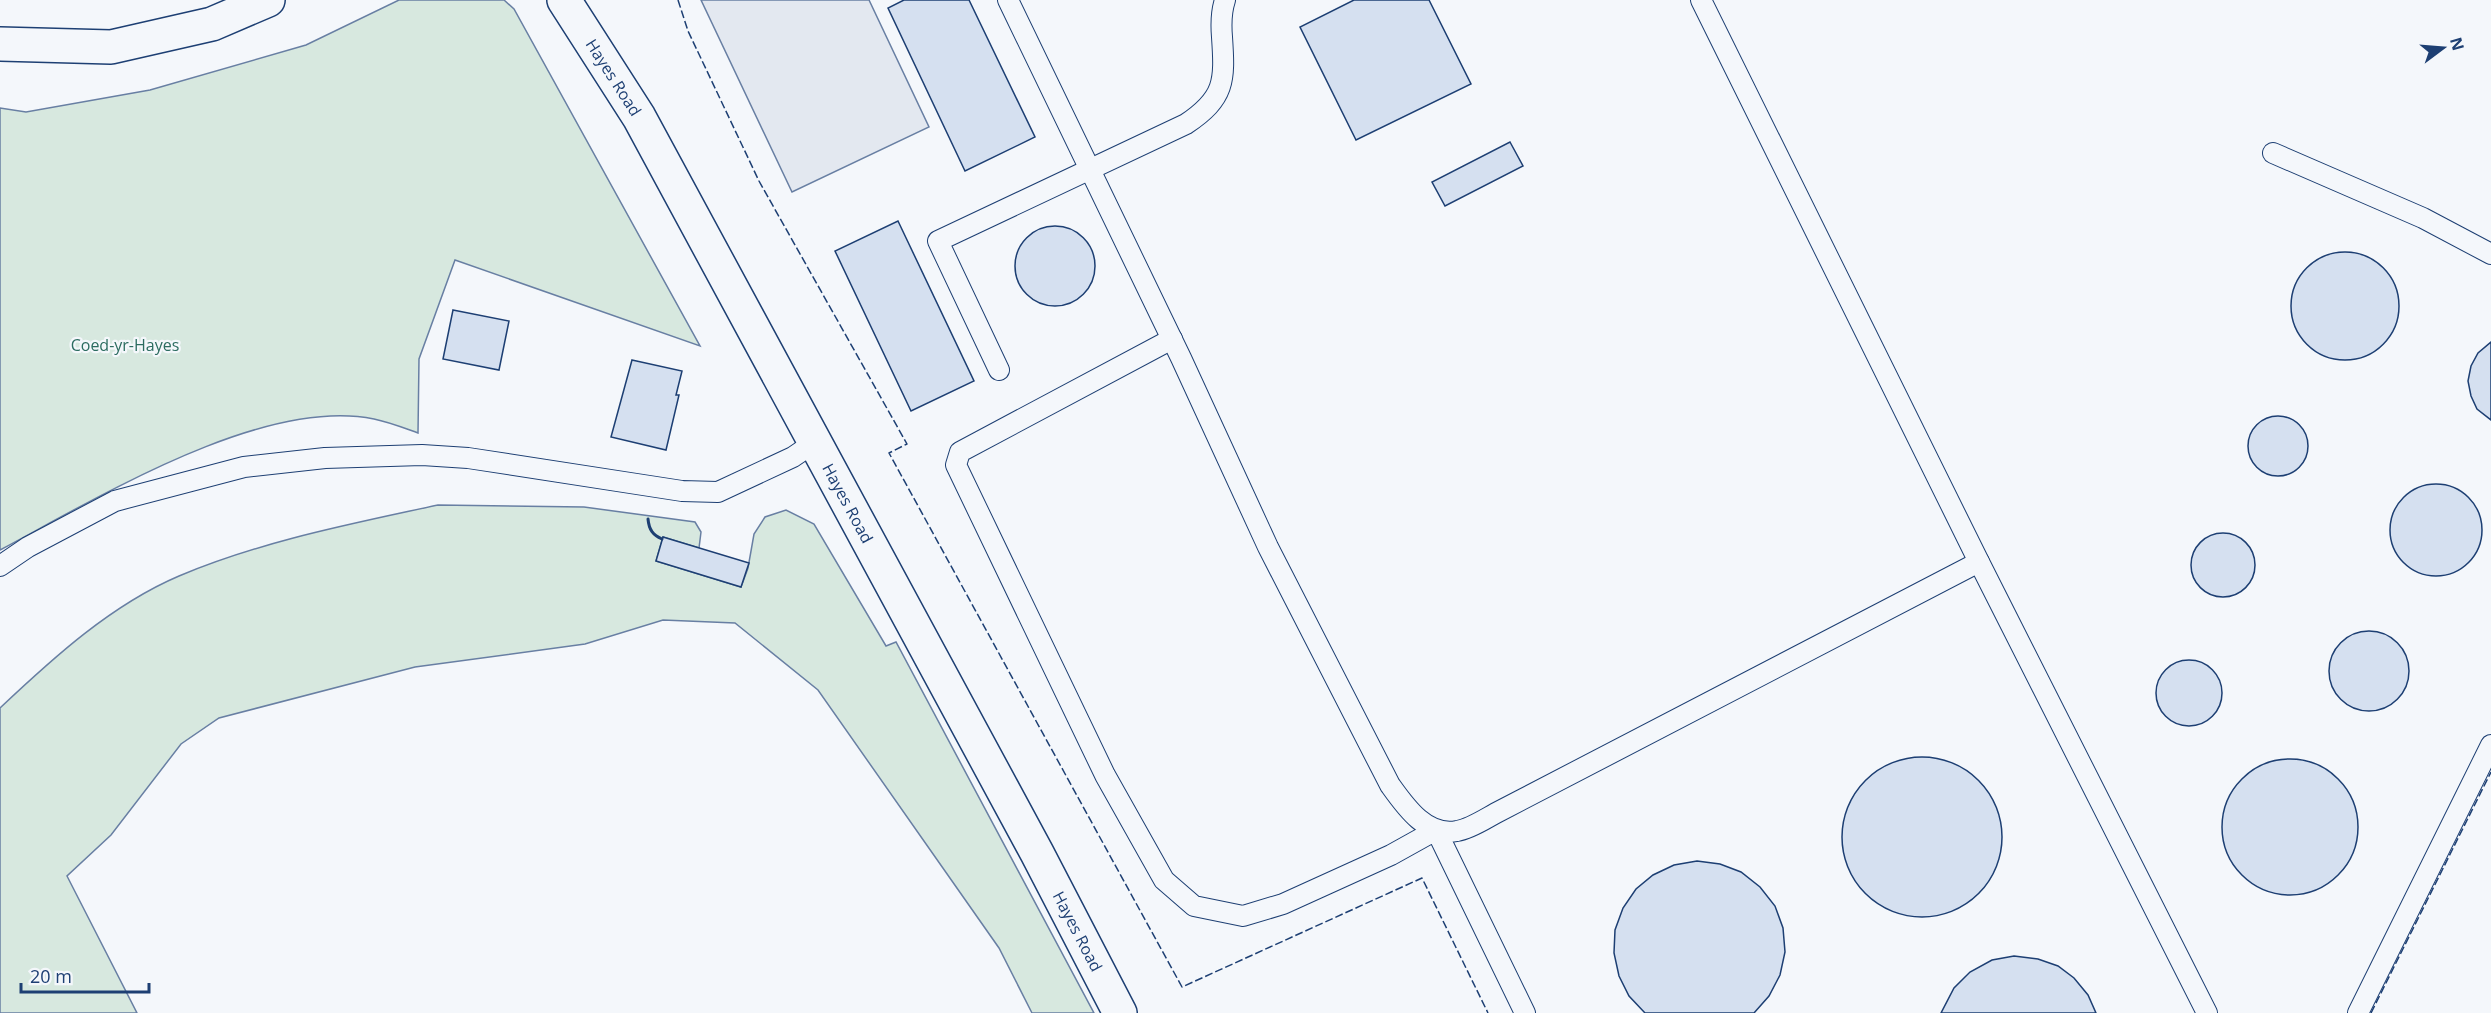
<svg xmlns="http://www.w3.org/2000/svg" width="2491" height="1013" font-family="'Open Sans',sans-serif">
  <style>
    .green { fill: #d7e8df; stroke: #687fa3; stroke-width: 1.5 }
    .parking { fill: #e3e8f0; stroke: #687fa3; stroke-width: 1.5 }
    .building { fill: #d5e0f0; stroke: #1d3f73; stroke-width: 1.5 }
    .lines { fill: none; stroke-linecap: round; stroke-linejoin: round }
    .service-casing { stroke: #1d3f73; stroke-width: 22 }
    .minor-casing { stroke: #1d3f73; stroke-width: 36 }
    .tertiary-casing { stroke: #1d3f73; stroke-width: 36 }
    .service { stroke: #f4f7fb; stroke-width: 20 }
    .minor { stroke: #f4f7fb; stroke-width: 33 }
    .tertiary { stroke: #f4f7fb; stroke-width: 33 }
    .fence { stroke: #1d3f73; stroke-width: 1.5; stroke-dasharray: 8 3; stroke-linecap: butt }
    .wall { stroke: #1d3f73; stroke-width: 3 }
    .labels { text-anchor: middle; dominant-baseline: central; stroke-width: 4.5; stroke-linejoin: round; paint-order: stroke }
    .street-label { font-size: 16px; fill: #1d3f73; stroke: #f4f7fb }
    .park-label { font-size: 16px; fill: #2c6c60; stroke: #f4f7fb }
  </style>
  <rect width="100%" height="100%" fill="#f4f7fb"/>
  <!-- green -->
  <g class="green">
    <path d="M399,0h105l10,9 186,337 -245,-86 -36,99 -1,74c-14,-5 -29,-11 -44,-14 -111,-23 -278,80 -374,131v-442l26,4 124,-22 156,-45z"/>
    <path d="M438,505l146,2 111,15 6,10 -2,16 -36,-11 -7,24 85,26 7,-19 6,-34 11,-17 21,-7 28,14 72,122 10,-4 198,371h-62l-33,-65 -181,-258 -83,-67 -72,-3 -78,24 -170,23 -196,51 -38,26 -70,91 -44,41 70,137h-137v-305c53,-50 111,-103 179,-132 83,-35 172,-52 259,-71z"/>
  </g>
  <!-- parking -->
  <polygon class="parking" points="701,0 869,0 929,127 792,192"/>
  <!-- building -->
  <g class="building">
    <polygon points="904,0 969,0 1035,137 965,171 888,8"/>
    <polygon points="1354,0 1429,0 1471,84 1356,140 1300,27"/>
    <polygon points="1510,142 1523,166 1445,206 1432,182"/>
    <polygon points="898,221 974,381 911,411 835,251"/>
    <circle cx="1055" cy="266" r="40"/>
    <circle cx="2345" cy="306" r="54"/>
    <polygon points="453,310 509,321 499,370 443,359"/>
    <polygon points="2491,342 2491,420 2477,409 2471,396 2468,381 2471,366 2478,353"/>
    <polygon points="632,360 682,371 676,395 679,395 666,450 611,437"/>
    <circle cx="2278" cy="446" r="30"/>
    <circle cx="2436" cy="530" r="46"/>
    <circle cx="2223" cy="565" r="32"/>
    <polygon points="663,537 749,563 741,587 656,561"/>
    <circle cx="2369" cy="671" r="40"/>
    <circle cx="2189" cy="693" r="33"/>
    <circle cx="1922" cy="837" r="80"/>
    <circle cx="2290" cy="827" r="68"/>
    <polygon points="1697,861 1720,864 1741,872 1760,887 1775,906 1783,928 1785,952 1780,975 1769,996 1754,1013 1645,1013 1629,996 1619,976 1614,953 1615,930 1623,908 1636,889 1653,875 1674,865"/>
    <polygon points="2014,956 2038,959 2058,966 2074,978 2088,995 2096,1013 1941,1013 1954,988 1970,972 1992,960"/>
  </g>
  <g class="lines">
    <!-- service casing -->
    <g class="service-casing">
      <g id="service">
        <path d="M1008,0l173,358 87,189 122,238c15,21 36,52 67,46 13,-2 28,-12 39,-18l483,-251"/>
        <polyline points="1701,0 1979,562 2207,1013"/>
        <polyline points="2273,153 2423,218 2491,254"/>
        <polyline points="1172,339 960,452 956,465 1105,775 1164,880 1194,906 1243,916 1283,904 1391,855 1436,830 1525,1013"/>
        <path d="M999,370l-61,-129 248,-117c39,-26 39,-43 36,-87 -1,-12 -1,-25 3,-37"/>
        <polyline points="0,566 28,547 115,501 244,467 325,458 422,455 468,458 682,491 718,492 793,457 815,442"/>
        <polyline points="2358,1013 2491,745"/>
      </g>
    </g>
    <!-- minor casing -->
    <g class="minor-casing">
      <polyline id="minor" points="0,44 111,47 212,24 268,0"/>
    </g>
    <!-- tertiary casing -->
    <g class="tertiary-casing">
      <g id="tertiary">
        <path id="s1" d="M564,0l75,117 398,736 83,160"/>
      </g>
    </g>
    <!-- service -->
    <use href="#service" class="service"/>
    <!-- minor -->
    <use href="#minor" class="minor"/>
    <!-- tertiary -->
    <use href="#tertiary" class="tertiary"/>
    <!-- fence -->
    <g class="fence">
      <polyline points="678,0 688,31 759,181 907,444 889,453 1182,987 1422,878 1488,1013"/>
      <polyline points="2371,1013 2491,772"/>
    </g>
    <!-- wall -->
    <path class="wall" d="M648,519c1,11 5,16 14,20"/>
  </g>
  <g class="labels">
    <!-- street labels -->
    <g class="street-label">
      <text stroke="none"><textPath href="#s1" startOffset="92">Hayes Road</textPath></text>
      <text stroke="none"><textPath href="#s1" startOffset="578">Hayes Road</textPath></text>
      <text stroke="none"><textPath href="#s1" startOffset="1064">Hayes Road</textPath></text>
    </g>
    <!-- park labels -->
    <g class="park-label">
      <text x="125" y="345">Coed-yr-Hayes</text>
    </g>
  </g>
  <!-- north arrow -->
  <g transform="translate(2443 48) rotate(74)" stroke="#f4f7fb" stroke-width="4.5" paint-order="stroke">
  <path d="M0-4.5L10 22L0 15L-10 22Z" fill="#1d3f73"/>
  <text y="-9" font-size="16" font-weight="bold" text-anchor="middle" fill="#1d3f73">N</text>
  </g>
  <!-- scale -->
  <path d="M21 983v9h128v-9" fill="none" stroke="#1d3f73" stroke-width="3"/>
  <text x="30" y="983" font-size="18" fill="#1d3f73" stroke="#f4f7fb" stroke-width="4.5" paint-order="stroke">20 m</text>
</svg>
